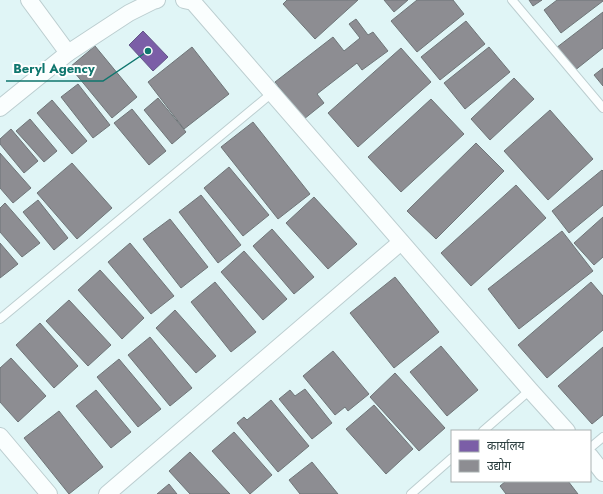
<svg xmlns="http://www.w3.org/2000/svg" width="603" height="494" font-family="Jost,'Noto Sans Devanagari',sans-serif">
  <style>
    .offices { fill: #7b5ea7; stroke: #625487 }
    .industry { fill: #8d8d92; stroke: #6f7578 }
    .lines { fill: none; stroke-linecap: round; stroke-linejoin: round }
    .lane-casing { stroke: #bcced0; stroke-width: 10 }
    .street-casing { stroke: #bcced0; stroke-width: 18 }
    .lane { stroke: #fafefe; stroke-width: 8 }
    .street { stroke: #fafefe; stroke-width: 16 }
    .leader { fill: none; stroke: #0f766e; stroke-width: 1.5 }
    .callout-dot { fill: #0f766e; stroke: #fff; stroke-width: 1.5 }
    .callout-label { font-size: 13px; text-anchor: middle; font-weight: bold; fill: #0f766e; stroke: #fff; stroke-width: 4; stroke-linejoin: round; paint-order: stroke }
  </style>
  <rect width="100%" height="100%" fill="#e0f5f6"/>
  <!-- offices -->
  <polygon class="offices" points="143,31 168,57 153,71 129,45"/>
  <!-- industry -->
  <g class="industry">
    <polygon points="287,0 358,0 315,39 283,4"/>
    <polygon points="384,0 408,0 394,12"/>
    <polygon points="417,0 453,0 464,14 417,52 391,21"/>
    <polygon points="529,0 542,0 533,6"/>
    <polygon points="557,0 603,0 603,1 561,33 544,10"/>
    <polygon points="603,12 603,48 574,71 556,48"/>
    <polygon points="356,19 368,35 373,32 388,51 362,70 357,63 317,94 324,103 304,119 275,82 333,37 344,51 360,38 349,24"/>
    <polygon points="466,21 485,44 440,80 421,57"/>
    <polygon points="95,46 137,97 112,118 70,67"/>
    <polygon points="192,47 229,94 184,129 148,82"/>
    <polygon points="489,47 510,72 465,109 444,83"/>
    <polygon points="401,48 431,82 358,147 328,113"/>
    <polygon points="603,68 603,86 594,75"/>
    <polygon points="514,78 534,99 490,140 471,119"/>
    <polygon points="78,84 110,125 93,138 61,97"/>
    <polygon points="158,98 186,132 172,144 144,110"/>
    <polygon points="431,99 464,134 401,192 368,157"/>
    <polygon points="52,100 87,141 72,154 37,113"/>
    <polygon points="132,109 166,151 149,165 114,123"/>
    <polygon points="550,110 593,159 548,200 504,151"/>
    <polygon points="30,119 57,151 44,162 16,131"/>
    <polygon points="253,122 310,194 278,219 221,147"/>
    <polygon points="11,129 38,161 24,173 0,144 0,139"/>
    <polygon points="476,143 504,171 436,239 407,211"/>
    <polygon points="0,153 31,188 13,203 0,188"/>
    <polygon points="72,163 112,208 77,239 37,193"/>
    <polygon points="229,167 269,215 243,236 204,188"/>
    <polygon points="602,170 603,171 603,205 569,233 552,211"/>
    <polygon points="516,185 546,218 471,286 441,253"/>
    <polygon points="201,195 241,245 218,263 179,212"/>
    <polygon points="314,197 357,244 328,269 286,223"/>
    <polygon points="38,200 68,238 54,250 23,212"/>
    <polygon points="5,203 40,243 22,257 0,232 0,208"/>
    <polygon points="603,217 603,257 594,265 574,243"/>
    <polygon points="170,219 208,267 181,288 143,239"/>
    <polygon points="272,229 314,277 294,294 253,246"/>
    <polygon points="562,231 593,271 519,329 488,289"/>
    <polygon points="0,243 18,264 0,278"/>
    <polygon points="130,243 174,296 151,314 108,262"/>
    <polygon points="244,251 287,299 263,320 221,272"/>
    <polygon points="100,270 144,318 122,339 78,290"/>
    <polygon points="395,277 439,332 394,368 350,313"/>
    <polygon points="215,282 256,332 231,352 191,302"/>
    <polygon points="591,282 603,296 603,330 547,378 518,345"/>
    <polygon points="69,300 111,345 88,366 46,321"/>
    <polygon points="175,310 216,356 196,373 156,328"/>
    <polygon points="40,323 78,366 54,388 16,345"/>
    <polygon points="150,337 192,388 170,406 128,355"/>
    <polygon points="441,346 478,390 447,416 410,372"/>
    <polygon points="603,347 603,415 592,424 558,386"/>
    <polygon points="333,351 369,394 348,411 345,407 335,415 303,376"/>
    <polygon points="11,358 46,396 18,422 0,402 0,368"/>
    <polygon points="119,359 161,409 138,427 97,377"/>
    <polygon points="395,373 445,428 419,451 370,397"/>
    <polygon points="305,389 332,423 312,439 279,399 290,390 295,396"/>
    <polygon points="96,390 131,432 111,448 76,406"/>
    <polygon points="271,400 309,446 278,472 237,423 244,417 247,420"/>
    <polygon points="374,405 413,449 386,474 346,429"/>
    <polygon points="59,411 103,467 69,494 24,438"/>
    <polygon points="234,432 272,475 250,494 212,451"/>
    <polygon points="190,452 230,494 190,494 169,471"/>
    <polygon points="312,462 338,494 300,494 289,480"/>
    <polygon points="506,481 568,481 578,494 506,494 500,486"/>
    <polygon points="169,484 177,494 157,494"/>
  </g>
  <g class="lines">
    <!-- lane casing -->
    <g class="lane-casing">
      <g id="lane">
        <polyline points="512,0 603,108"/>
        <polyline points="0,319 272,93"/>
        <polyline points="483,431 530,390"/>
        <polyline points="590,448 603,437"/>
        <polyline points="411,494 452,458"/>
      </g>
    </g>
    <!-- street casing -->
    <g class="street-casing">
      <g id="street">
        <polyline points="29,0 68,53"/>
        <polyline points="184,0 193,2 530,390 567,431"/>
        <polyline points="0,108 68,53 129,13 153,1 157,0"/>
        <polyline points="0,436 49,494"/>
        <polyline points="590,456 603,473"/>
        <polyline points="107,494 401,242"/>
      </g>
    </g>
    <!-- lane -->
    <use href="#lane" class="lane"/>
    <!-- street -->
    <use href="#street" class="street"/>
  </g>
  <!-- callouts -->
  <path class="leader" d="M148 51L103 81H6"/>
  <circle class="callout-dot" cx="148" cy="51" r="4"/>
  <g class="callout-label">
    <text x="54" y="73">Beryl Agency</text>
  </g>
  <!-- legend -->
  <rect x="451" y="430" width="140" height="52" fill="#ffffff" stroke="#a9b1b1"/>
  <rect x="459" y="440" width="20" height="12" fill="#7b5ea7" stroke="#a9b1b1"/>
  <text x="487" y="450" font-size="12" fill="#293c3d">कार्यालय</text>
  <rect x="459" y="460" width="20" height="12" fill="#8d8d92" stroke="#a9b1b1"/>
  <text x="487" y="470" font-size="12" fill="#293c3d">उद्योग</text>
</svg>
